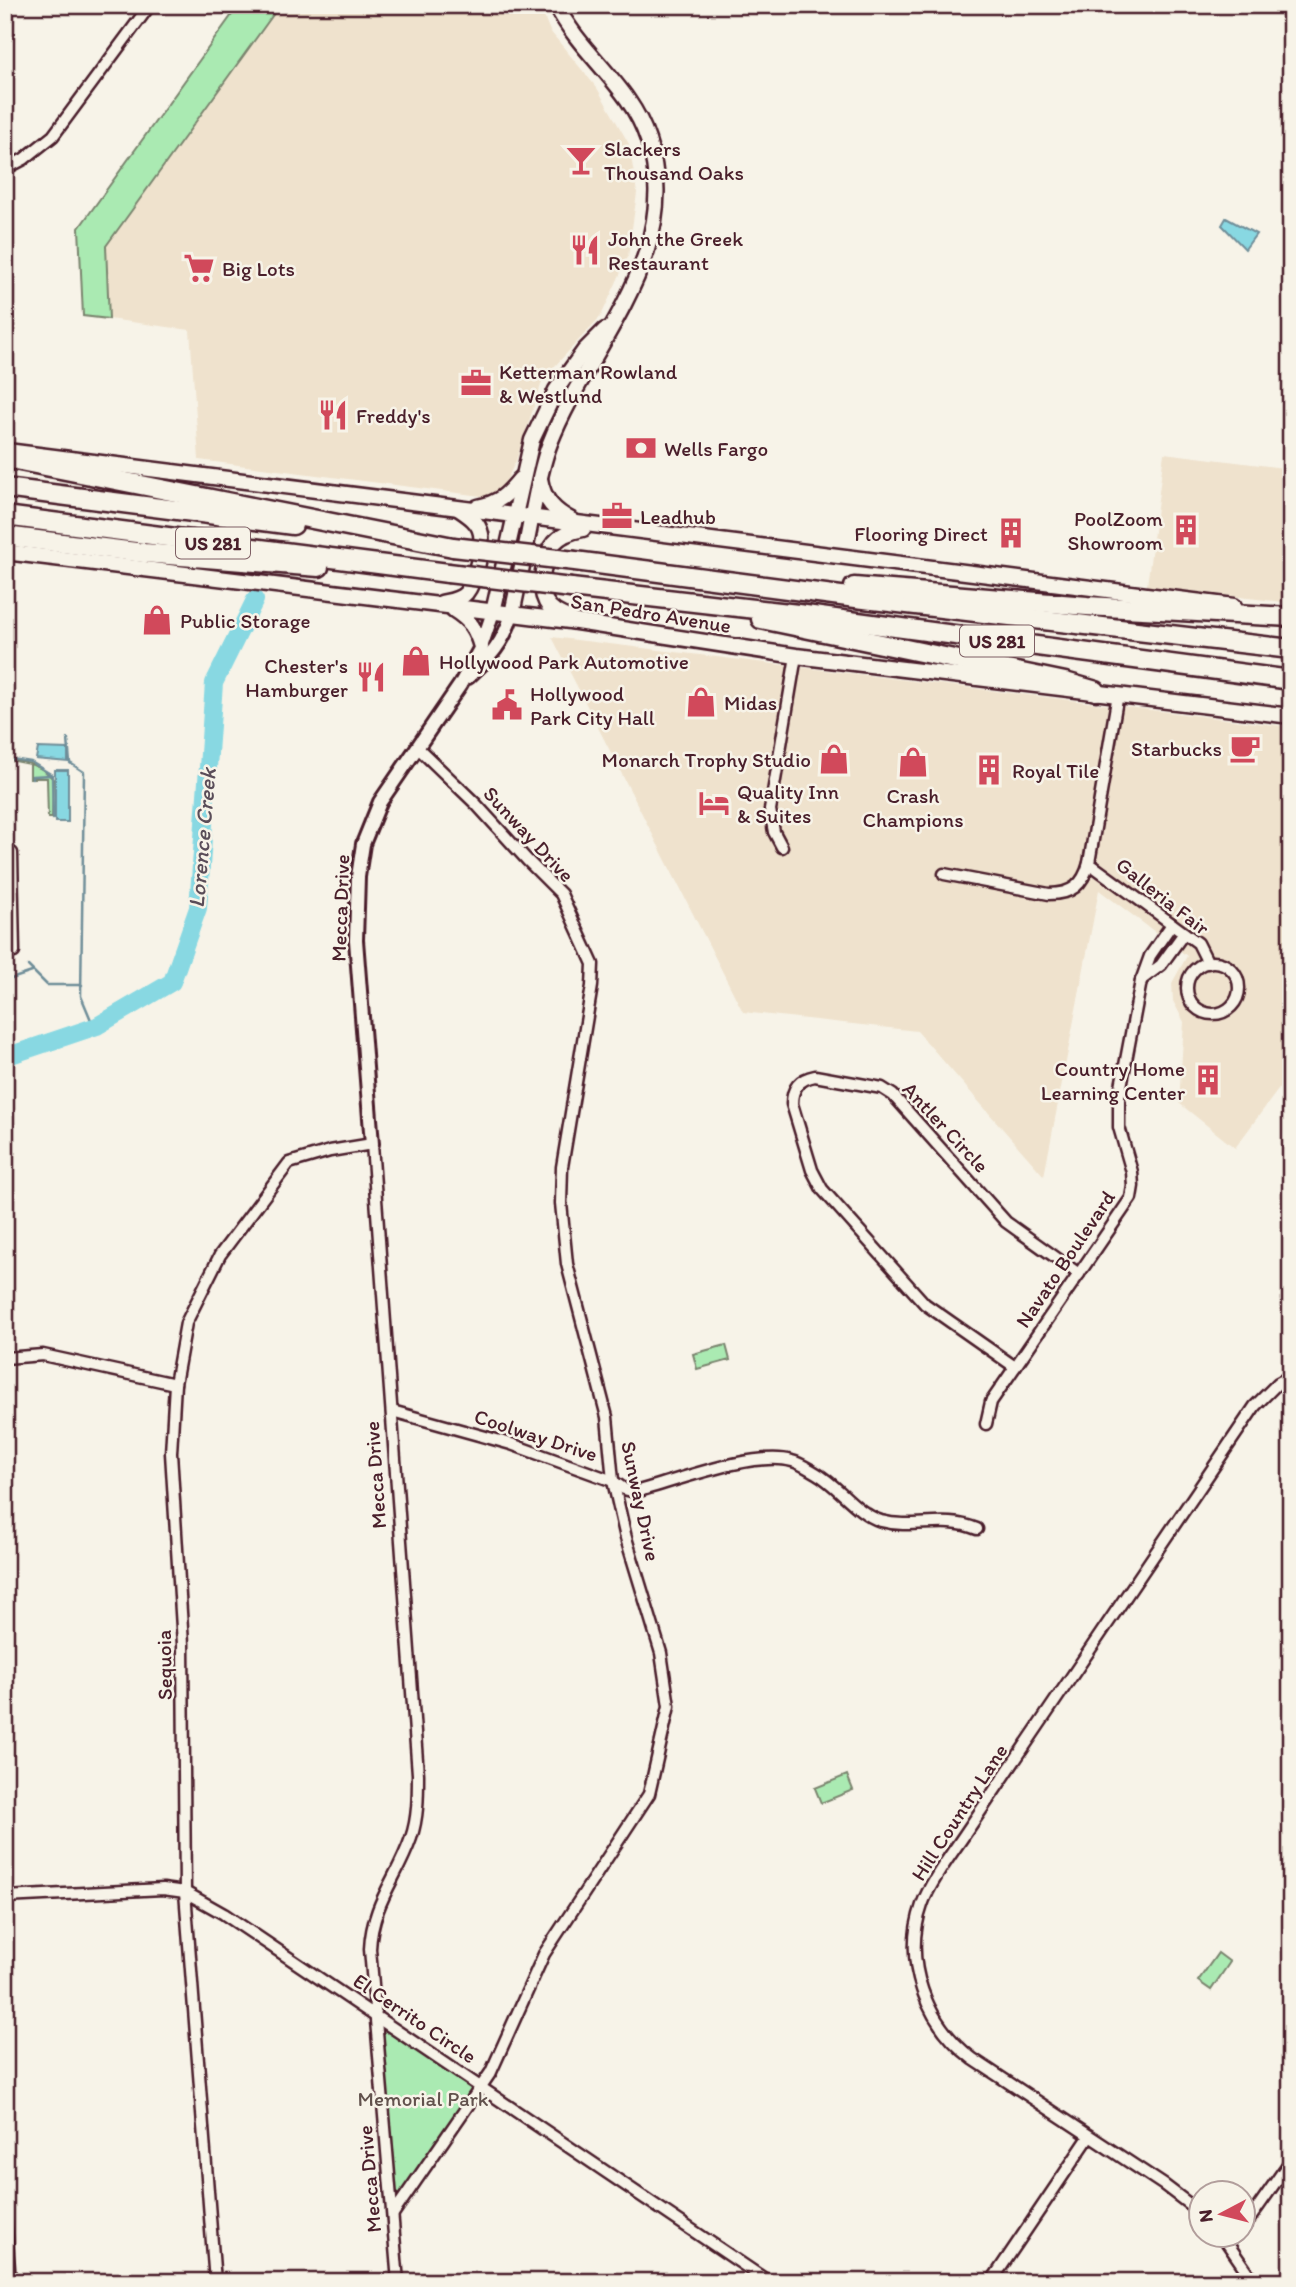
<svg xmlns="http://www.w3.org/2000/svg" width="1296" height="2287" font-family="Itim,sans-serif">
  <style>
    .built { fill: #efe2cd }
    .green { fill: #aaeab2; stroke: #7a846e; stroke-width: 2 }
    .water { fill: #88d8e2; stroke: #6f8e99; stroke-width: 2 }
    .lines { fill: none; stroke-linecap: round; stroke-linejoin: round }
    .stream { stroke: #6f8e99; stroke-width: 2.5 }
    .river { stroke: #88d8e2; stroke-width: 18 }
    .minor-casing { stroke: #4a1f2b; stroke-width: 15 }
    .tertiary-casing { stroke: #4a1f2b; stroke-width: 18 }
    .secondary-casing { stroke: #4a1f2b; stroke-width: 19 }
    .motorway-casing { stroke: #4a1f2b; stroke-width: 23 }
    .minor { stroke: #f7f3e8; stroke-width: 10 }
    .tertiary { stroke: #f7f3e8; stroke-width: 12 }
    .secondary { stroke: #f7f3e8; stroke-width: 14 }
    .motorway { stroke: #f7f3e8; stroke-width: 18 }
    .motorway-bridge-casing { stroke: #4a1f2b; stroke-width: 23; stroke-linecap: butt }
    .motorway-bridge { stroke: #f7f3e8; stroke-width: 18 }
    .labels { text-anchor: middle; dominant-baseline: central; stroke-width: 5; stroke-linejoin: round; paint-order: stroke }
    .shield { fill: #f7f3e8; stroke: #7e5f64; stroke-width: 2 }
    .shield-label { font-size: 19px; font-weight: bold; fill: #4a1f2b }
    .poi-label { font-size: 21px; fill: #4a1f2b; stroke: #f7f3e8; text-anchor: start }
    .street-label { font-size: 21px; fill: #4a1f2b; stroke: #f7f3e8 }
    .park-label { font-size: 21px; fill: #62524d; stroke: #f7f3e8 }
    .water-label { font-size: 23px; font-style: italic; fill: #5a4d59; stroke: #f7f3e8 }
  </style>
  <rect width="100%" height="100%" fill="#f7f3e8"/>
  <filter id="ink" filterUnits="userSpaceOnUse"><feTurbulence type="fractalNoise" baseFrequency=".0143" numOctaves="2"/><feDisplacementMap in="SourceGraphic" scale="14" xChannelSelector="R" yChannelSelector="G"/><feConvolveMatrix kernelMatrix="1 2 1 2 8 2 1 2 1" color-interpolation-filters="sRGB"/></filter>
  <g filter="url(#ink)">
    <!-- built -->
    <g class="built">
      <polygon points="280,5 539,5 550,31 597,88 629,144 637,193 628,257 601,316 543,379 516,461 505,483 489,497 199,460 190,330 109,319 105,246"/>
      <polygon points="1164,453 1291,469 1291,603 1147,586"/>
      <polygon points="552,637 1291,727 1291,1082 1286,1079 1235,1148 1179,1103 1184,1022 1173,1001 1172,983 1187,956 1099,890 1044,1176 917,1031 743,1012"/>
    </g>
    <!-- green -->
    <g class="green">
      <polygon points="239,5 280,5 106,246 109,319 83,316 79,228"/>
      <path d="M5,759c18,3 36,5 48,20l-1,39h-4l-1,-40h-17v-14z"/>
      <polygon points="726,1345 730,1360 697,1369 693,1354"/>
      <polygon points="847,1775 853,1790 821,1803 815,1788"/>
      <polygon points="1218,1953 1230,1962 1211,1990 1198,1981"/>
      <polygon points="382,2031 387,2031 468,2084 471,2088 470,2094 399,2199 395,2199"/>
    </g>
    <!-- water -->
    <g class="water">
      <polygon points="1226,218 1256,234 1245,249 1222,225"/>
      <polygon points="38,748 68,749 68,762 36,759"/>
      <rect x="55" y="770" width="13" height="52"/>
    </g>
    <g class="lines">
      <!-- stream -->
      <g class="stream">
        <polyline points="68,739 70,763 84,772 81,996 91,1020 97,1026"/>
        <polyline points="5,758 31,762 52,775 53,819"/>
        <polyline points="32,778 32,776 51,775"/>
        <polyline points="28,966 47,985 82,985"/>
        <polyline points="5,981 32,972"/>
      </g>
      <!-- river -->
      <polyline class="river" points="5,1057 97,1026 172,982 198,908 214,683 255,600"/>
      <!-- minor casing -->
      <g class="minor-casing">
        <g id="minor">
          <polyline points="5,169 24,159 53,136 150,5"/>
          <polyline points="782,847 774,832 770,810 796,656"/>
          <polyline points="5,853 12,853 14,952"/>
          <polyline points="1089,863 1198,943 1208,963"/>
          <path d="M944,874l105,20c23,0 34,-9 40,-31l29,-169"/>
          <circle cx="1213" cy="988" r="26"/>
          <polyline points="1141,980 1161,965 1184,933"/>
          <polyline points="5,1358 43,1355 175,1384"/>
          <path d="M1015,1367l-90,-63 -103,-115 -10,-19 -20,-66c0,-16 7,-25 23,-28l67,12 11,7 113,127 73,52"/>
          <path d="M392,1411l119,33 102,37 11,8 11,3c38,-10 120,-42 157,-31 8,2 17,8 24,12 23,13 40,40 65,48 33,9 63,-6 96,8"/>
          <polyline points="986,1424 991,1402 1131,1198 1133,1186 1132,1172 1119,1127 1119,1097 1141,981 1150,956 1172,924"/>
          <polyline points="5,1897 163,1889 185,1892 224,1914 769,2282"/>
          <polyline points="5,2213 10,2282"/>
          <polyline points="393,2214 491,2072 544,1954 649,1794 669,1706 661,1653 626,1538 613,1481 607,1417 567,1264 561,1203 562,1167 592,986 593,964 561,894 527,860 476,804 417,747"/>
          <path d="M1202,2214l-38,-29 -191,-126c-47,-35 -71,-97 -51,-154 8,-23 31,-53 45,-74l288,-425 23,-23 13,-7"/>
          <polyline points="1244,2227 1291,2160"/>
          <polyline points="1221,2234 1254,2282"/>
          <path d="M215,2282l-30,-390 -2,-248 -12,-191 4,-69 11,-61 34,-68 69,-92 41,-12 42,-7 46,630c0,22 0,44 -7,64 -14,41 -39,65 -41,111l28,333"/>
          <polyline points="991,2282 1089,2137"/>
        </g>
      </g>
      <!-- tertiary casing -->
      <g class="tertiary-casing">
        <g id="tertiary">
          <path d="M468,677c23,-21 35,-33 44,-63"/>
          <polyline points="372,1144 356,940 358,877 363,844 380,802 460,685 481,647 493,612"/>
        </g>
      </g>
      <!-- secondary casing -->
      <g class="secondary-casing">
        <g id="secondary">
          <polyline points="7,451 1234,606"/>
          <path d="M540,479c4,22 14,32 33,42"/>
          <path d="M478,507c21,-4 29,-12 42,-28"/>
          <polyline points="5,552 570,621 796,656 1291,716"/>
          <path d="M441,603c9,-2 19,-3 25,-10 9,-11 17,-46 15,-59 -2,-12 -13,-19 -22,-25"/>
          <path d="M454,610c16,10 22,19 27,37"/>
          <polyline points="493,612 532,440 556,390 584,351 605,330"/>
          <path d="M512,614c7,-33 14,-66 20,-99 5,-24 9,-49 18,-72 38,-97 136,-191 98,-303 -17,-54 -67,-85 -92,-135"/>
          <path d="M569,618c-9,-3 -18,-7 -23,-16 -8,-15 -3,-46 8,-59 7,-8 18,-12 29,-14"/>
        </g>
      </g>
      <!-- motorway casing -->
      <g class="motorway-casing">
        <g id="motorway">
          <polyline points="5,458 453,547"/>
          <polyline points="5,488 293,525"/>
          <polyline points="5,516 448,573"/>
          <polyline points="5,536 144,553 319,567"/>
          <polyline points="575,561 856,598 1291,649"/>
          <polyline points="854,587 1087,606 1291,617"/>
          <polyline points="571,588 798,614 1291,680"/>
          <polyline points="761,619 1065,682 1096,691"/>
        </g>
      </g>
      <!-- minor -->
      <use href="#minor" class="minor"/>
      <!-- tertiary -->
      <use href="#tertiary" class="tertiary"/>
      <!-- secondary -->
      <use href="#secondary" class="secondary"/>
      <!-- motorway -->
      <use href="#motorway" class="motorway"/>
      <!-- motorway-bridge casing -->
      <g class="motorway-bridge-casing">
        <g id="motorway-bridge">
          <polyline points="453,547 575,561"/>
          <polyline points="448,573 571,588"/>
        </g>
      </g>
      <!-- motorway-bridge -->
      <use href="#motorway-bridge" class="motorway-bridge"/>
    </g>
  </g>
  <!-- icons -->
  <defs>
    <g id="bar-bare" transform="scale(2.415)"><path d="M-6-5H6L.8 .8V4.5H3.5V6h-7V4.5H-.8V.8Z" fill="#d1495b" stroke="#f7f3e8" stroke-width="2.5" paint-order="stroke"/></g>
    <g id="restaurant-bare" transform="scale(2.415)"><path d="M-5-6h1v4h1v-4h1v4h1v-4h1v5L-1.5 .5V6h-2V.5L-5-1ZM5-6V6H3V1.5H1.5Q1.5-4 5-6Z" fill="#d1495b" stroke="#f7f3e8" stroke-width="2.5" paint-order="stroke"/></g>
    <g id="supermarket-bare" transform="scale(2.415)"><path d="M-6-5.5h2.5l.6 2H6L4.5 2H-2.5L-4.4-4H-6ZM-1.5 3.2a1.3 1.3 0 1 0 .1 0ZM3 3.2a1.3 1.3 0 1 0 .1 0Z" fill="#d1495b" stroke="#f7f3e8" stroke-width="2.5" paint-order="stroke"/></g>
    <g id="office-bare" transform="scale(2.415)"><path d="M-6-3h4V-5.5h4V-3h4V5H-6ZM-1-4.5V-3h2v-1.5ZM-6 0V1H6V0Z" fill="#d1495b" stroke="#f7f3e8" stroke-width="2.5" paint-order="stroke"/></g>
    <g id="bank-bare" transform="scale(2.415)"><path d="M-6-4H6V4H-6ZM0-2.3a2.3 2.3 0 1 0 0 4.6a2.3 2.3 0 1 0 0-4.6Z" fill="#d1495b" stroke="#f7f3e8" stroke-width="2.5" paint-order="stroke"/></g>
    <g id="building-bare" transform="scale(2.415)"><path d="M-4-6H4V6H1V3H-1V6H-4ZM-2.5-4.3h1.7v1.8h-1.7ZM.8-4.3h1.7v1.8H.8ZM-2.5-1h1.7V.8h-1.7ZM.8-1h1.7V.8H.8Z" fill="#d1495b" stroke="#f7f3e8" stroke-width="2.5" paint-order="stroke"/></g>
    <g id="shop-bare" transform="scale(2.415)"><path d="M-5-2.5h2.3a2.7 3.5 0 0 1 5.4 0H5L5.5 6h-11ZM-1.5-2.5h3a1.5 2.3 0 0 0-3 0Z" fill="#d1495b" stroke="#f7f3e8" stroke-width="2.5" paint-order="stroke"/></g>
    <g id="civic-bare" transform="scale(2.415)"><path d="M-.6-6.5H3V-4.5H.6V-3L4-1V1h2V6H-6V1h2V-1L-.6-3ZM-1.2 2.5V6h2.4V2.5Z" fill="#d1495b" stroke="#f7f3e8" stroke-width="2.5" paint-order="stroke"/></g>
    <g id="cafe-bare" transform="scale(2.415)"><path d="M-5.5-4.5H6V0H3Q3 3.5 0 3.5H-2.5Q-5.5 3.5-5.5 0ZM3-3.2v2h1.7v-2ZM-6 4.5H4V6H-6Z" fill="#d1495b" stroke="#f7f3e8" stroke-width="2.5" paint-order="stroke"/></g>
    <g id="hotel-bare" transform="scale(2.415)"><path d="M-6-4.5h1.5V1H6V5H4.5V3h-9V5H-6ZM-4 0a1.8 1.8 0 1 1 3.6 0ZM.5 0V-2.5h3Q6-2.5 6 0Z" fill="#d1495b" stroke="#f7f3e8" stroke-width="2.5" paint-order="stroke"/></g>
  </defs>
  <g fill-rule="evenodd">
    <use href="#bar-bare" x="581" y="160"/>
    <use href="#restaurant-bare" x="585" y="250"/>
    <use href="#supermarket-bare" x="199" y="268"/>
    <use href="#office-bare" x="476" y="383"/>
    <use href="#restaurant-bare" x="333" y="415"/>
    <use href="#bank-bare" x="641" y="448"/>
    <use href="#office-bare" x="617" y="516"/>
    <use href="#building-bare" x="1186" y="530"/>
    <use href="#building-bare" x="1011" y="533"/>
    <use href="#shop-bare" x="157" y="620"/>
    <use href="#shop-bare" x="416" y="661"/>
    <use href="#restaurant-bare" x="371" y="677"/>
    <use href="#shop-bare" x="701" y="702"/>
    <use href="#civic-bare" x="507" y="705"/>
    <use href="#cafe-bare" x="1245" y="748"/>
    <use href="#shop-bare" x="834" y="759"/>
    <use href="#shop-bare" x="913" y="762"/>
    <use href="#building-bare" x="989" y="770"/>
    <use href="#hotel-bare" x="714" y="803"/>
    <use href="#building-bare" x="1208" y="1080"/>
  </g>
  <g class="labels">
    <!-- shield labels -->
    <g class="shield">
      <rect x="176" y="527.5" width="74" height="31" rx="5"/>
      <rect x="960" y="625.5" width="74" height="31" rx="5"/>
    </g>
    <g class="shield-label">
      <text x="213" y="543">US 281</text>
      <text x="997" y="641">US 281</text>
    </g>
    <!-- poi labels -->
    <g class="poi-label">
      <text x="604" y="148">Slackers<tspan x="604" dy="24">Thousand Oaks</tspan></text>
      <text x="608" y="238">John the Greek<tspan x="608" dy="24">Restaurant</tspan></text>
      <text x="222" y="268">Big Lots</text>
      <text x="499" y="371">Ketterman Rowland<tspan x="499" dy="24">&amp; Westlund</tspan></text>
      <text x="356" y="415">Freddy's</text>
      <text x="664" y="448">Wells Fargo</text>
      <text x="640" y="516">Leadhub</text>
      <text x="1163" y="518" text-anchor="end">PoolZoom<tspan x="1163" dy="24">Showroom</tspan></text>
      <text x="988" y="533" text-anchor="end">Flooring Direct</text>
      <text x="180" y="620">Public Storage</text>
      <text x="439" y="661">Hollywood Park Automotive</text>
      <text x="348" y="665" text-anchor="end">Chester's<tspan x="348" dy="24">Hamburger</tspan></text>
      <text x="530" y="693">Hollywood<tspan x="530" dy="24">Park City Hall</tspan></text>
      <text x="724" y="702">Midas</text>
      <text x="1222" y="748" text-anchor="end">Starbucks</text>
      <text x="811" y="759" text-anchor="end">Monarch Trophy Studio</text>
      <text x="1012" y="770">Royal Tile</text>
      <text x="737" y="791">Quality Inn<tspan x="737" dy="24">&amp; Suites</tspan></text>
      <text x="913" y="795" text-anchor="middle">Crash<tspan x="913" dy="24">Champions</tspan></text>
      <text x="1185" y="1068" text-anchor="end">Country Home<tspan x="1185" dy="24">Learning Center</tspan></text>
    </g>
    <!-- street labels -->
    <g class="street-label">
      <text transform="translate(651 613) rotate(9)">San Pedro Avenue</text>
      <text transform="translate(529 834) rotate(47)">Sunway Drive</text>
      <text transform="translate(1163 896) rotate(38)">Galleria Fair</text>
      <text transform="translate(340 908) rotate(-88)">Mecca Drive</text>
      <text transform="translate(946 1127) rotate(47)">Antler Circle</text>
      <text transform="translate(1065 1259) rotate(-56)">Navato Boulevard</text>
      <text transform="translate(536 1435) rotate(18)">Coolway Drive</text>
      <text transform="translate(375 1475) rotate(-94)">Mecca Drive</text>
      <text transform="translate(641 1501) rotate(78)">Sunway Drive</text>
      <text transform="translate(164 1665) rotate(-91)">Sequoia</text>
      <text transform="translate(959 1812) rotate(-57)">Hill Country Lane</text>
      <text transform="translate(415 2018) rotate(34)">El Cerrito Circle</text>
      <text transform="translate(369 2179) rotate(-95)">Mecca Drive</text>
    </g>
    <!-- park labels -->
    <g class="park-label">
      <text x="423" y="2098">Memorial Park</text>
    </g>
    <!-- water labels -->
    <g class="water-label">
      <text transform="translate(202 838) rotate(-85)">Lorence Creek</text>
    </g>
  </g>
  <!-- margin -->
  <rect width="1296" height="2287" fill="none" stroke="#f7f3e8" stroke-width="28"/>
  <rect x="14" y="14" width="1268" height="2259" fill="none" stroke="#4a1f2b" stroke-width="2.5" filter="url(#ink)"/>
  <!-- north arrow -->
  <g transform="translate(1222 2214) rotate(263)"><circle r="33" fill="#f7f3e8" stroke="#b29e9c" stroke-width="2"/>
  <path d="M0-5L12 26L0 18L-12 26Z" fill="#d1495b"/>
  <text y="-10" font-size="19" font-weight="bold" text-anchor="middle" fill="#4a1f2b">N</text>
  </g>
</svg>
